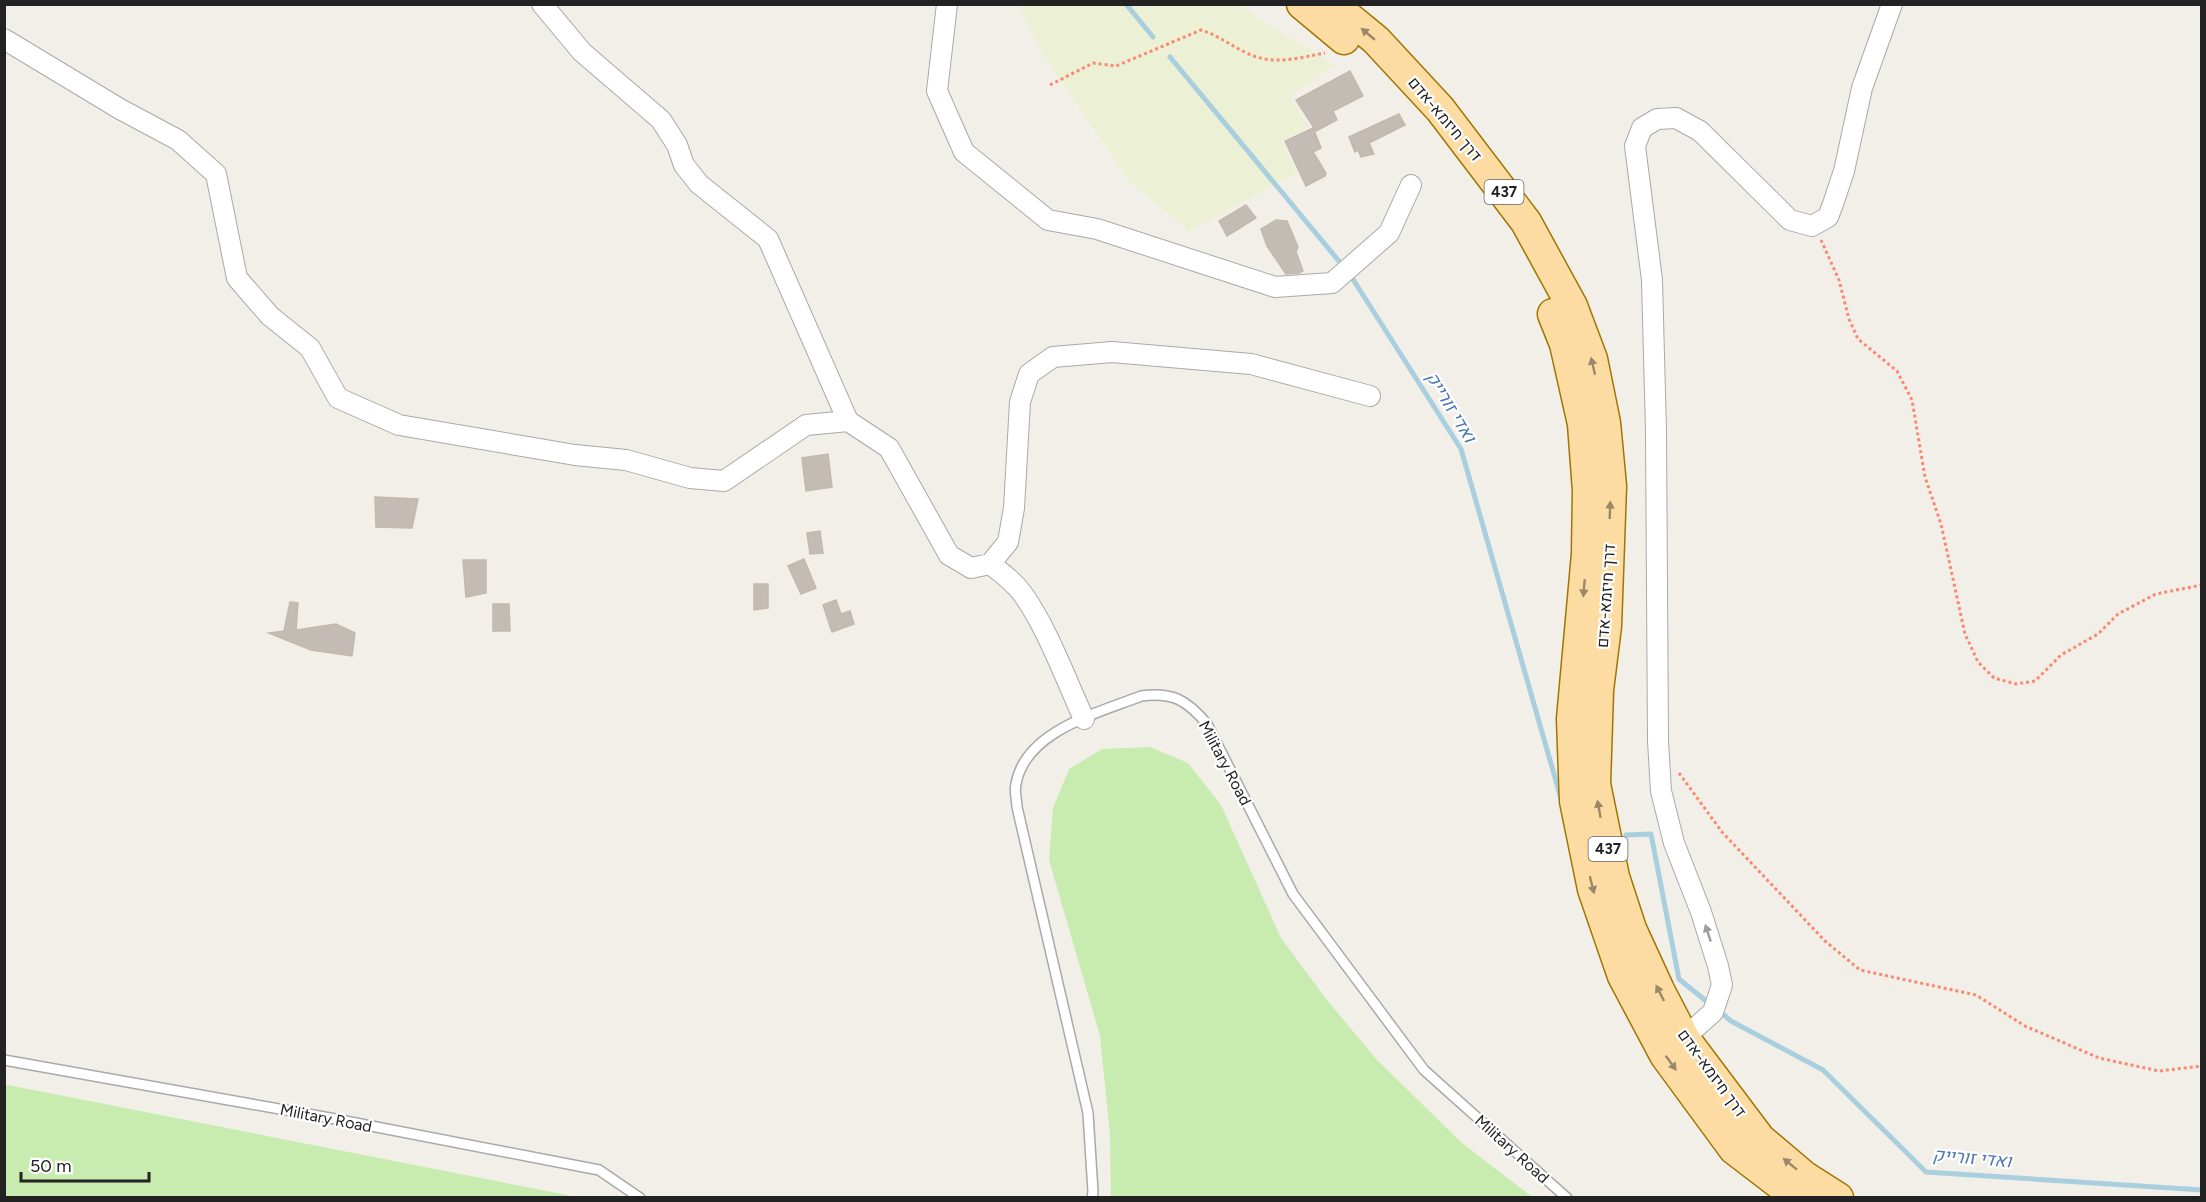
<svg xmlns="http://www.w3.org/2000/svg" width="2206" height="1202" font-family="Figtree,Heebo,sans-serif">
  <style>
    .farmland { fill: #ecf0d4 }
    .grass { fill: #c8ebaf }
    .lines { fill: none; stroke-linecap: round; stroke-linejoin: round }
    .stream { stroke: #a9cfdf; stroke-width: 5 }
    .building { fill: #c3bcb5; stroke: #c4b8aa; stroke-width: 1.5 }
    .service-casing { stroke: #a9a9a9; stroke-width: 12 }
    .minor-casing { stroke: #a9a9a9; stroke-width: 22 }
    .primary-casing { stroke: #9f7600; stroke-width: 33 }
    .path { stroke: #fb8971; stroke-width: 3; stroke-dasharray: 3 3; stroke-linecap: butt }
    .service { stroke: #fff; stroke-width: 9 }
    .minor { stroke: #fff; stroke-width: 20 }
    .primary { stroke: #fddca3; stroke-width: 30 }
    .oneway { fill: #9a8869 }
    .oneway2 { fill: #9c9c9c }
    .labels { text-anchor: middle; dominant-baseline: central; stroke-width: 4.5; stroke-linejoin: round; paint-order: stroke }
    .shield { fill: #fff; stroke: #646464; stroke-width: 1.5 }
    .shield-label { font-size: 15px; font-weight: bold; fill: #222 }
    .street-label { font-size: 16px; fill: #222; stroke: #fff }
    .water-label { font-size: 18px; font-style: italic; fill: #4c78b3; stroke: #fff }
  </style>
  <rect width="100%" height="100%" fill="#f2efe9"/>
  <!-- farmland -->
  <polygon class="farmland" points="1021,5 1237,5 1335,65 1289,97 1309,127 1281,141 1297,173 1189,231 1131,183 1046,59 1021,10"/>
  <!-- grass -->
  <g class="grass">
    <polygon points="1150,747 1188,763 1221,805 1281,938 1327,1000 1377,1060 1462,1143 1532,1197 1111,1197 1110,1135 1100,1036 1049,860 1053,808 1069,769 1102,749"/>
    <polygon points="8,1085 577,1197 5,1197 4,1086"/>
  </g>
  <g class="lines">
    <!-- stream -->
    <g class="stream">
      <polyline points="1126,4 1153,37"/>
      <polyline points="1170,57 1343,266"/>
      <polyline points="1349,273 1461,449 1562,802"/>
      <polyline points="1626,835 1651,834 1679,979 1706,1001"/>
      <polyline points="1723,1014 1731,1021 1823,1070 1926,1172 2202,1190"/>
    </g>
  </g>
  <!-- building -->
  <g class="building">
    <polygon points="1350,71 1363,96 1333,111 1337,120 1316,131 1296,100"/>
    <polygon points="1399,114 1405,125 1369,143 1374,154 1361,157 1358,150 1355,152 1349,137"/>
    <polygon points="1313,128 1321,148 1313,152 1326,173 1325,176 1306,186 1285,141"/>
    <polygon points="1246,205 1256,218 1227,236 1219,221"/>
    <polygon points="1276,220 1287,221 1298,247 1296,252 1303,271 1299,273 1286,274 1267,246 1261,229"/>
    <polygon points="828,454 832,487 806,491 802,458"/>
    <polygon points="375,497 418,499 412,528 376,527"/>
    <polygon points="820,531 823,553 810,554 807,533"/>
    <polygon points="804,559 816,588 801,594 788,566"/>
    <polygon points="463,560 486,560 486,593 466,597"/>
    <polygon points="754,584 768,584 768,608 754,610"/>
    <polygon points="836,600 841,614 850,611 854,624 832,632 823,605"/>
    <polygon points="290,602 298,603 296,630 336,624 355,633 352,656 311,650 269,633 284,631"/>
    <polygon points="493,604 509,604 510,631 493,631"/>
  </g>
  <g class="lines">
    <!-- service casing -->
    <g class="service-casing">
      <g id="service">
        <polyline points="4,1060 330,1118 599,1170 640,1198"/>
        <path d="M1092,1198l1,-6 -5,-79 -71,-306c0,-7 -3,-16 -1,-23 9,-53 82,-71 125,-88 32,-4 46,4 66,28l86,170 131,176 143,128"/>
      </g>
    </g>
    <!-- minor casing -->
    <g class="minor-casing">
      <g id="minor">
        <polyline points="542,4 582,52 661,120 677,145 684,165 699,184 768,239 848,421"/>
        <polyline points="947,4 937,91 964,152 1048,220 1097,229 1275,287 1332,283 1389,233 1411,185"/>
        <polyline points="4,39 120,109 178,140 216,174 237,278 270,316 310,348 338,398 399,425 575,455 626,460 690,478 724,481 806,425 848,421 889,448 949,555 971,568 990,564 1008,542 1014,508 1020,402 1029,374 1053,357 1112,352 1251,364 1370,396"/>
        <path d="M990,564c12,9 23,17 32,29 25,34 44,87 62,126"/>
        <polyline points="1684,1038 1713,1012 1722,985 1718,966 1701,912 1674,843 1661,791 1658,741 1656,431 1652,280 1635,146 1642,128 1657,119 1676,118 1700,131 1790,220 1812,226 1828,217 1833,204 1844,171 1862,88 1892,4"/>
      </g>
    </g>
    <!-- primary casing -->
    <g class="primary-casing">
      <g id="primary">
        <polyline points="1302,4 1344,39"/>
        <polyline points="1332,4 1376,40 1440,109 1526,222 1572,306 1592,359 1605,423 1611,486 1606,626 1598,690 1595,784 1614,877 1631,929 1659,990 1684,1038 1760,1139 1805,1177 1838,1198"/>
        <polyline points="1553,314 1565,344 1583,424 1588,491 1587,554 1572,719 1575,801 1593,889 1623,976 1665,1055 1734,1149 1798,1198"/>
      </g>
    </g>
    <!-- path -->
    <g class="path">
      <path d="M1050,85l43,-22 23,3 85,-36c17,5 30,16 46,23 26,13 50,5 78,0"/>
      <polyline points="1821,240 1839,280 1849,319 1858,339 1897,371 1912,400 1925,477 1941,524 1965,634 1978,662 1994,678 2016,684 2035,681 2061,655 2098,634 2118,614 2156,594 2202,585"/>
      <polyline points="1679,773 1722,832 1825,941 1860,970 1976,995 2025,1026 2099,1058 2159,1071 2202,1066"/>
    </g>
    <!-- service -->
    <use href="#service" class="service"/>
    <!-- minor -->
    <use href="#minor" class="minor"/>
    <!-- primary -->
    <use href="#primary" class="primary"/>
  </g>
  <!-- one-way arrows -->
  <defs><path id="oneway-solid" d="M-6-.8H1V-3.2L6.5 0L1 3.2V.8H-6Z" transform="scale(1.5)"/></defs>
  <g class="oneway">
    <use href="#oneway-solid" transform="translate(1368 34) rotate(-140)"/>
    <use href="#oneway-solid" transform="translate(1593 366) rotate(-103)"/>
    <use href="#oneway-solid" transform="translate(1610 510) rotate(-88)"/>
    <use href="#oneway-solid" transform="translate(1584 588) rotate(95)"/>
    <use href="#oneway-solid" transform="translate(1599 809) rotate(-100)"/>
    <use href="#oneway-solid" transform="translate(1592 885) rotate(76)"/>
    <use href="#oneway-solid" transform="translate(1660 993) rotate(-117)"/>
    <use href="#oneway-solid" transform="translate(1671 1063) rotate(54)"/>
    <use href="#oneway-solid" transform="translate(1790 1164) rotate(-141)"/>
  </g>
  <use class="oneway2" href="#oneway-solid" transform="translate(1708 933) rotate(-108)"/>
  <g class="labels">
    <!-- shield labels -->
    <g class="shield">
      <rect x="1484.5" y="180" width="39" height="24" rx="4.5"/>
      <rect x="1588.5" y="837" width="39" height="24" rx="4.5"/>
    </g>
    <g class="shield-label">
      <text x="1504" y="192">437</text>
      <text x="1608" y="849">437</text>
    </g>
    <!-- street labels -->
    <g class="street-label">
      <text transform="translate(1445 119) rotate(50)">דרך חיזמא-אדם</text>
      <text transform="translate(1606 596) rotate(-86)">דרך חיזמא-אדם</text>
      <text transform="translate(1225 763) rotate(62)">Military Road</text>
      <text transform="translate(1712 1073) rotate(54)">דרך חיזמא-אדם</text>
      <text transform="translate(326 1118) rotate(11)">Military Road</text>
      <text transform="translate(1512 1149) rotate(42)">Military Road</text>
    </g>
    <!-- water labels -->
    <g class="water-label">
      <text transform="translate(1451 407) rotate(59)">ואדי זורייק</text>
      <text transform="translate(1972 1158) rotate(5)">ואדי זורייק</text>
    </g>
  </g>
  <!-- border -->
  <rect width="2206" height="1202" fill="none" stroke="#222222" stroke-width="12"/>
  <!-- scale -->
  <path d="M21 1172v9h128v-9" fill="none" stroke="#222222" stroke-width="3"/>
  <text x="30" y="1172" font-size="18" fill="#222222" stroke="#ffffff" stroke-width="4.5" paint-order="stroke">50 m</text>
</svg>
